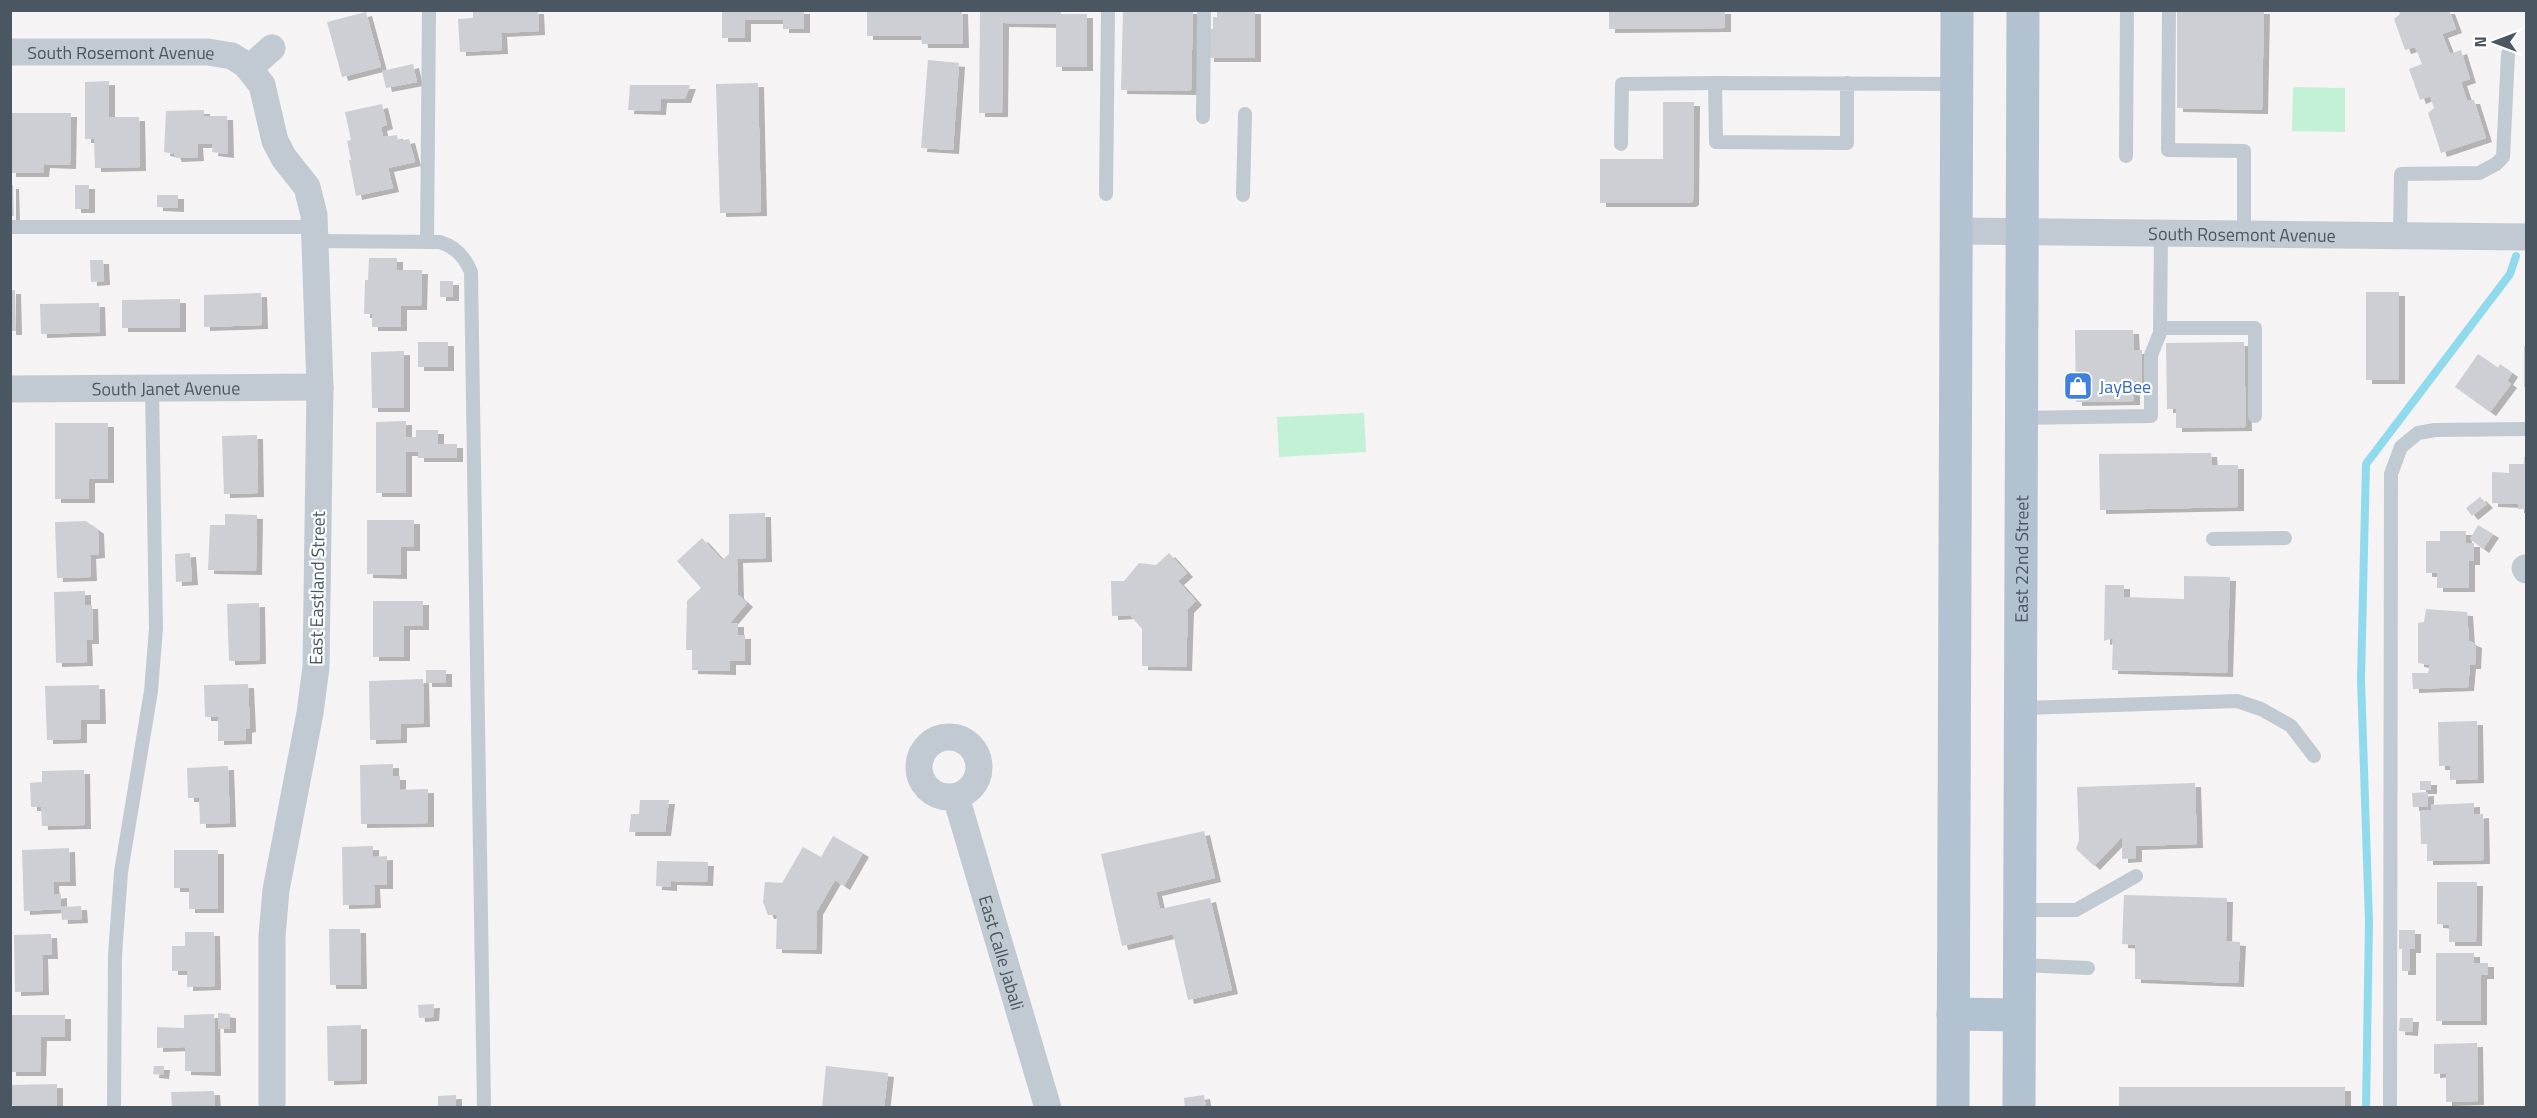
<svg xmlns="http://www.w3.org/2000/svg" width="2537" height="1118" font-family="'Titillium Web',sans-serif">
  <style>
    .green { fill: #c3f1d5 }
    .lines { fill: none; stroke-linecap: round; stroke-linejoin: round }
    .stream { stroke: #90daee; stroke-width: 8 }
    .building { fill: #cdcfd5; filter: url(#shadow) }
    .service { stroke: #c1cad2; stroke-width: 14 }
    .minor { stroke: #c1cad2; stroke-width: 27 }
    .primary { stroke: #b3c2d1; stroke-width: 33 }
    .labels { text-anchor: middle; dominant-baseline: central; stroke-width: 4.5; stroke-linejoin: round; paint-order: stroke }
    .street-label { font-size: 18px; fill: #4a5661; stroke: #fff }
    .shop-label { font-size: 18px; fill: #366cbe; stroke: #fff; text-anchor: start }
  </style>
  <defs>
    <filter id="shadow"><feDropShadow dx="6" dy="4" stdDeviation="0" flood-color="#0004"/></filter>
  </defs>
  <rect width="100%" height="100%" fill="#f5f3f3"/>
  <!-- green -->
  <g class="green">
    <polygon points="2293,87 2345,88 2345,132 2292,131"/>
    <polygon points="1364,413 1366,452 1279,457 1277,417"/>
  </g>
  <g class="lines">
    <!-- stream -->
    <polyline class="stream" points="2366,1108 2369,922 2361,679 2366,464 2510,274 2516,256"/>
  </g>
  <!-- building -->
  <g class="building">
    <polygon points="473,10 538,10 539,31 501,33 502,50 460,52 458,19 473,18"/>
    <polygon points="722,10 804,10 804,29 783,29 783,20 745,20 745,38 722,38"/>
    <polygon points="867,10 962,10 963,44 922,44 921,36 867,36"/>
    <polygon points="980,10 1061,10 1061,14 1087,14 1087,67 1056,67 1056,24 1003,23 1002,113 979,113"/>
    <polygon points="1123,10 1193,10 1191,91 1121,90"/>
    <polygon points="1217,10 1255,10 1255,58 1208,58 1208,29 1213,29 1213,17 1217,17"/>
    <polygon points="1609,10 1725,10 1725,28 1609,29"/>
    <polygon points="2177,10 2264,10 2262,110 2177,108"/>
    <polygon points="2399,10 2449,10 2456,29 2442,34 2450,54 2461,50 2470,79 2461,82 2467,100 2474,100 2486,138 2441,153 2428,113 2434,108 2430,96 2420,100 2409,69 2422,64 2415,47 2405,50 2394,19 2400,14"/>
    <polygon points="366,12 381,67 342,77 327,22"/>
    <polygon points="928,60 959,63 953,150 921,148"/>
    <polygon points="413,64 417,82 386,88 382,71"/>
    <polygon points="109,81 109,117 139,117 140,167 95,168 94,139 85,139 85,82"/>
    <polygon points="758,83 761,212 720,213 716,84"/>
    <polygon points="630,85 690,85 685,99 661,99 660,111 628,110"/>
    <polygon points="1663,102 1694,102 1693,201 1690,203 1600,203 1600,159 1663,159"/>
    <polygon points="382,104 387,125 381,127 383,137 397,135 398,141 409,139 415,162 388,168 393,188 356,196 349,160 351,160 347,141 351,140 345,112"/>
    <polygon points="204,110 204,116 227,116 228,154 212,152 213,144 197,144 198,157 176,158 174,154 164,152 166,111"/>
    <polygon points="10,113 71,113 70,165 44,164 43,173 10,173"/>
    <polygon points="10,185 13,185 14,216 10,216"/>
    <rect x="75" y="185" width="14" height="24"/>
    <polygon points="157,195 178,195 178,208 157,207"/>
    <polygon points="369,258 397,258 397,270 422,270 421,306 401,306 401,327 372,327 372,314 364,314 365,280 368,280"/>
    <polygon points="90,260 103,260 104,281 91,282"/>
    <rect x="440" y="281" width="13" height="16"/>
    <polygon points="10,290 15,290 16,331 10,331"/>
    <rect x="2366" y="292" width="33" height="88"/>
    <polygon points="261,293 262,325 204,327 204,295"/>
    <polygon points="180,299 180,328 122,328 122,300"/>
    <polygon points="99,303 100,332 41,334 40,304"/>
    <polygon points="2075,330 2133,330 2134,350 2142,350 2142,384 2134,384 2134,401 2076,402"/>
    <rect x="418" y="342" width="30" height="25"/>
    <polygon points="2244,342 2246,427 2176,428 2176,409 2167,409 2166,343"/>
    <rect x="2524" y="346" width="2" height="41"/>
    <polygon points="404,351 404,408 372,408 371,352"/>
    <polygon points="2478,354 2498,368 2500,364 2512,373 2507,381 2511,384 2490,412 2455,387"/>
    <polygon points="406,421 406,437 416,437 416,430 438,430 438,444 457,444 457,458 418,458 418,452 406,452 406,493 376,493 376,422"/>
    <polygon points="55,423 108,423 108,479 89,479 89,499 55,499"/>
    <polygon points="257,435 258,493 224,494 222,436"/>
    <polygon points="2211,453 2212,465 2238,465 2238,507 2100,510 2099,454"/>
    <polygon points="2524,457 2526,457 2526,509 2518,509 2518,504 2492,503 2492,472 2509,473 2509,464 2524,464"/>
    <polygon points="2480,497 2487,504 2472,516 2466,508"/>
    <polygon points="765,513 766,558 737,559 738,595 747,603 730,623 738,623 738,635 745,635 745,661 730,661 730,671 692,670 692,650 686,650 687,601 701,588 677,561 702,538 722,560 729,554 729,514"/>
    <polygon points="225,514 257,515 256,571 208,570 210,525 225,525"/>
    <polygon points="367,520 414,520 414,547 401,547 401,575 367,574"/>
    <polygon points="86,521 98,530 99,554 90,555 91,577 57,578 55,522"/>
    <polygon points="2478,525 2493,534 2483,549 2470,539"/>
    <polygon points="2440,531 2466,531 2466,543 2474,543 2474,561 2469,561 2469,588 2437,588 2437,573 2426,573 2426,541 2440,541"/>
    <polygon points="190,553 192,581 176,582 175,554"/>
    <polygon points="1169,553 1187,573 1178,581 1196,601 1188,609 1186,667 1142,666 1142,629 1130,615 1112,616 1111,581 1124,581 1139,563 1156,565"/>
    <polygon points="2184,576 2230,577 2227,673 2112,670 2113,638 2104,641 2105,585 2124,585 2124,597 2184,599"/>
    <polygon points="85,591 85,605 92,605 93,640 86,640 87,662 56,663 54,592"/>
    <polygon points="373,601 423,601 423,626 404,626 404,657 373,657"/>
    <polygon points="259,603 260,660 229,661 227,604"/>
    <polygon points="2426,609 2467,612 2469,641 2476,644 2475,665 2470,665 2468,687 2413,689 2412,673 2428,673 2430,665 2418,663 2418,623 2424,622"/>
    <rect x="426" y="670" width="20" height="13"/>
    <polygon points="423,679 424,723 401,724 401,739 370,740 369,681"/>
    <polygon points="248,684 250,728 246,729 246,740 218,741 218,717 205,717 204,685"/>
    <polygon points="99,685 100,720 81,720 81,739 47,740 45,686"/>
    <polygon points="2477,721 2478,779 2450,780 2450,766 2439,766 2438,722"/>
    <polygon points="393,764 393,776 400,776 400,790 428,789 428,823 361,824 360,765"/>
    <polygon points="228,766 230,823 200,824 199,798 188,798 187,768"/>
    <polygon points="84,770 85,825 42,826 41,807 31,807 30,783 42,782 42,771"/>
    <rect x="2420" y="781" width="11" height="9"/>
    <polygon points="2195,783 2197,844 2136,846 2136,858 2122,859 2122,837 2094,866 2076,849 2079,840 2077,787"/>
    <polygon points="2428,792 2428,807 2413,807 2412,793"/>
    <polygon points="640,800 669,800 665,832 629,832 631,814 639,814"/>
    <polygon points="2474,803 2474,815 2483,814 2484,860 2427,861 2427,844 2421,844 2420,811 2431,810 2431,805"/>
    <polygon points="1204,831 1215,878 1156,892 1160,909 1210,898 1232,990 1188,1000 1173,934 1122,946 1101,854"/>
    <polygon points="833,836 863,853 844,886 835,880 817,911 816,950 776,949 777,915 768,915 763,902 765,882 782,883 803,847 821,857"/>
    <polygon points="373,846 373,857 387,856 387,885 374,885 375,904 343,905 342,847"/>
    <polygon points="69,848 70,882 53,882 54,895 61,894 61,907 81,906 82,919 62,920 61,909 24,911 22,850"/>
    <polygon points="174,850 218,850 218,909 189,909 189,888 174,888"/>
    <polygon points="657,861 708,862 707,882 671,881 671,887 656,886"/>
    <polygon points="2437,882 2477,882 2476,942 2449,942 2449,925 2437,924"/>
    <polygon points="2124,895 2227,898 2226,941 2240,942 2238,983 2135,979 2135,945 2122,944"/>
    <polygon points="329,929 360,929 361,985 330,985"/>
    <polygon points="2399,930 2415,930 2415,949 2410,949 2410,971 2402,971 2402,949 2399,949"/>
    <polygon points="185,932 214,932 215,986 187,987 187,971 172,971 172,946 185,946"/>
    <polygon points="51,934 52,955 42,955 43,991 15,992 14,935"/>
    <polygon points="2436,953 2474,953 2474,963 2488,963 2488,975 2481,975 2481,1021 2436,1021"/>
    <polygon points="434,1004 433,1017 419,1018 418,1005"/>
    <polygon points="218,1013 230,1014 230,1029 218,1029"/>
    <polygon points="214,1014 215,1072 185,1071 185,1047 157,1048 157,1027 184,1028 184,1015"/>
    <polygon points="12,1015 65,1015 65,1037 41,1037 40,1072 10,1072"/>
    <polygon points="2400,1018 2413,1018 2412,1032 2399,1031"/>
    <polygon points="361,1025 361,1080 328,1081 327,1026"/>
    <polygon points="2477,1043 2478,1101 2446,1102 2446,1073 2434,1074 2434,1044"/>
    <polygon points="154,1066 164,1066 163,1075 153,1074"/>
    <polygon points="826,1066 888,1073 884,1108 822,1108"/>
    <polygon points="57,1084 57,1108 13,1108 13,1105 10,1105 10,1085"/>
    <rect x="2119" y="1087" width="226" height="21"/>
    <polygon points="214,1091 215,1108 172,1108 171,1092"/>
    <polygon points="456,1095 456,1108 438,1108 438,1096"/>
    <polygon points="1204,1095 1206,1108 1185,1108 1184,1098"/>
  </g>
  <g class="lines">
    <!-- service -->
    <g class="service">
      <polyline points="2169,10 2168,150 2244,151 2244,233"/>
      <polyline points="1847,83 1847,143 1716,142 1715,83 1957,84"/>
      <polyline points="1203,117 1204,10"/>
      <polyline points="1621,144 1622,84 1715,83"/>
      <polyline points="2126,156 2127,10"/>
      <polyline points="1106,194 1108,10"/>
      <polyline points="1243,195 1245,114"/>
      <polyline points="10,227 315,227"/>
      <polyline points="2400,235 2401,174 2479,173 2496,164 2503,157 2508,54"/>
      <path d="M315,241l125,1c16,5 25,15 31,30l13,836"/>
      <polyline points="427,242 429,10"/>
      <polyline points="2160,328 2255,328 2255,416"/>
      <polyline points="2022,418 2151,416 2151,355 2160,333 2161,232"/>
      <polyline points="2213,539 2285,538"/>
      <polyline points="2021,708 2237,701 2261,709 2291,726 2314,756"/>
      <polyline points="2020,910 2076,910 2136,876"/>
      <polyline points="2019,965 2088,968"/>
      <polyline points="114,1108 115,955 121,872 151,691 156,628 152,388"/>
      <polyline points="2390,1108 2391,474 2401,447 2418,433 2435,430 2526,429"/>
    </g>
    <!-- minor -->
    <g class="minor">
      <path id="s1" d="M10,52h198l24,4 14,9 16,20 13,56 9,17 23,29 7,28 6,172 -4,280 -6,46 -34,177 -4,46v172"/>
      <polyline points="249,68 272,48"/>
      <path id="s2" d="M1957,231l569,6"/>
      <path id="s3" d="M10,389l310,-2"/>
      <polyline points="2525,568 2526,570"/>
      <circle cx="949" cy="767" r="30"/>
      <path id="s4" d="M956,797l92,311"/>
    </g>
    <!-- primary -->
    <g class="primary">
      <polyline points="1953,1014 2019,1015"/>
      <polyline points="1953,1108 1957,10"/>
      <path id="s5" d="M2019,1108l4,-1098"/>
    </g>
  </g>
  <!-- icons -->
  <defs>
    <g id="shop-square" transform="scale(1.5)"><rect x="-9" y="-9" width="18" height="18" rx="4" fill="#3f7fe0" stroke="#fff"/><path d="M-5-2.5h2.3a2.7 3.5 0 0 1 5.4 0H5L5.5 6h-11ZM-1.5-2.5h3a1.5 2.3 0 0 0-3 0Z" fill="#fff"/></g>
  </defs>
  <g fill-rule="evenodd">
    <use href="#shop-square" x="2078" y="386"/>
  </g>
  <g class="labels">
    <!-- street labels -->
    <g class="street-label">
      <text stroke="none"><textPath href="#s1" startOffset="111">South Rosemont Avenue</textPath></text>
      <text stroke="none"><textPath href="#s2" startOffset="285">South Rosemont Avenue</textPath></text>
      <text stroke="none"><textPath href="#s3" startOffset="156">South Janet Avenue</textPath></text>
      <text stroke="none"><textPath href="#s5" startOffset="549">East 22nd Street</textPath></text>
      <text transform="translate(317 588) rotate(-89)">East Eastland Street</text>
      <text stroke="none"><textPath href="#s4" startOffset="162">East Calle Jabali</textPath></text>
    </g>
    <!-- shop labels -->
    <g class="shop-label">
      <text x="2099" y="386">JayBee</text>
    </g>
  </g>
  <!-- border -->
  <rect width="2537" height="1118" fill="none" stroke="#4a5661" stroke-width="24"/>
  <!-- north arrow -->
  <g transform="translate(2495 42) rotate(270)" stroke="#ffffff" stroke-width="4.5" paint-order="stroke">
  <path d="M0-4.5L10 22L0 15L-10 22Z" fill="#4a5661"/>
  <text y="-9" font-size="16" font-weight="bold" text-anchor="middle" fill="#4a5661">N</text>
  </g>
</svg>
